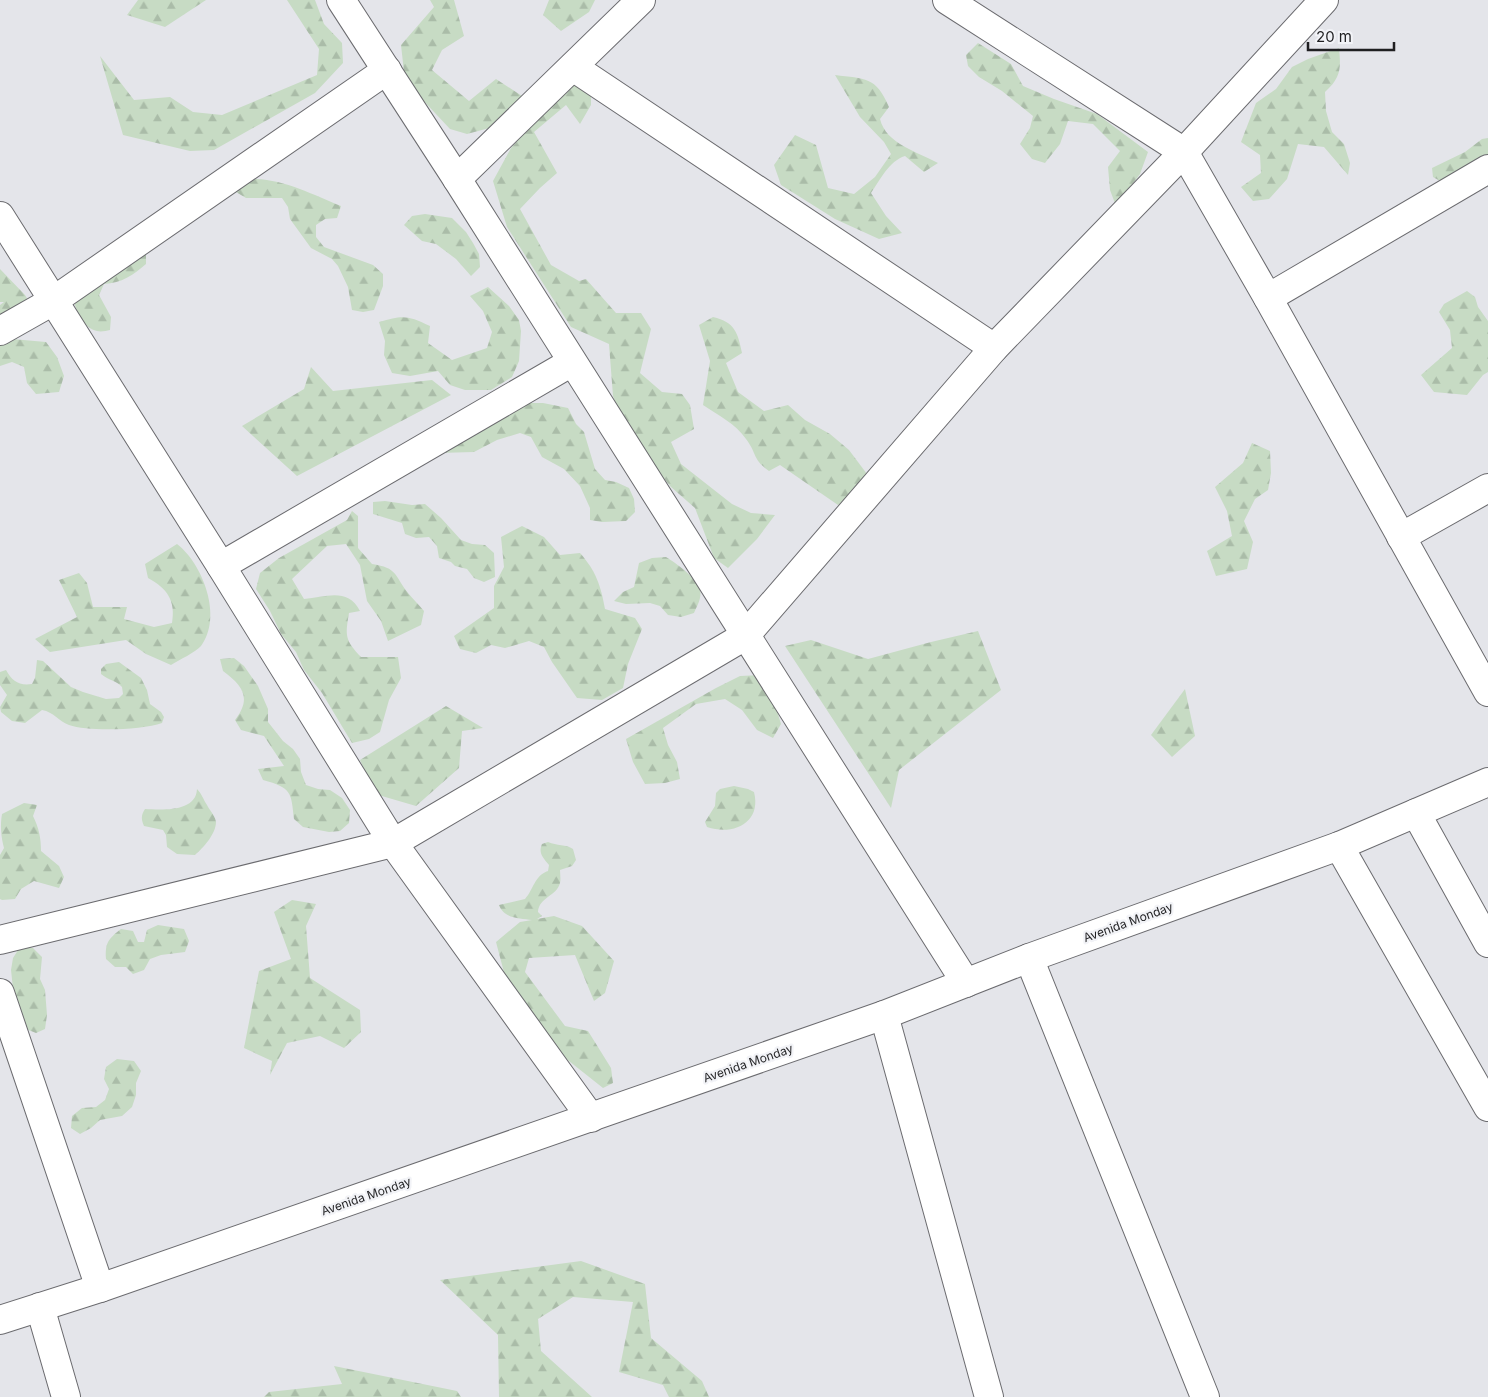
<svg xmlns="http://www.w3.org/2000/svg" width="1488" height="1397" viewBox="0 0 1488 1397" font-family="Inter,sans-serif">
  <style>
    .forest { fill: url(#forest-firs) }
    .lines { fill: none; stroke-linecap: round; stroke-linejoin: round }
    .minor-casing { stroke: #6b6b6f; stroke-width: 30 }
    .major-casing { stroke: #6b6b6f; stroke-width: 30 }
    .minor { stroke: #fff; stroke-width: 28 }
    .major { stroke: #fff; stroke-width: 28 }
    .labels { text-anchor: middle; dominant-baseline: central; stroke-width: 4.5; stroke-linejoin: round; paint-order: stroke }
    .street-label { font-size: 12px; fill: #1f1f21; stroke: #f2f3f7 }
  </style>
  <defs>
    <pattern id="forest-firs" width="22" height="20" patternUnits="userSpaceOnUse" patternTransform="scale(1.25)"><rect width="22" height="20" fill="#c7dbc4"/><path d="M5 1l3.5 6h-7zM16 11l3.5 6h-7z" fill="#aabca8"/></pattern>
  </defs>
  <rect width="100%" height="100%" fill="#e4e5ea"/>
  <g class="forest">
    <path d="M 138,0 L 206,0 L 165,27 L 127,15 Z"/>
    <path d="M 287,0 L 315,0 L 324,24 L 342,43 L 343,63 L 315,93 L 214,150 L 190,151 L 123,135 L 100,56 L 134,100 L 170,97 L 193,112 L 222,115 L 317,75 L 319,49 Z"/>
    <path d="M 430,0 L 454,0 L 464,36 L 442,50 L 432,70 L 469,101 L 496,79 L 525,98 L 493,127 L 467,134 L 450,129 L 405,81 L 401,45 L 434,7 Z"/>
    <path d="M 549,0 L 595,0 L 589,12 L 561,31 L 543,15 Z"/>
    <path d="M 978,43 L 1011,64 L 1023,86 L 1054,99 L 1097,114 L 1148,152 L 1140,174 L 1116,206 L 1110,190 L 1108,167 L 1120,151 L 1093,124 L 1068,121 L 1060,144 L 1045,163 L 1032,159 L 1020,144 L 1030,128 L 1033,116 L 1002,91 L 979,77 L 968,66 L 966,55 Z"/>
    <path d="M 1339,48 C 1341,69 1341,77 1325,92 L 1326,111 L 1332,132 L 1344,144 L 1350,163 L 1348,175 L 1324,147 L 1298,144 L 1287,179 L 1269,199 L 1253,201 L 1241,187 L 1261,173 L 1260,155 L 1241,142 L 1256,103 L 1276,89 L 1292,67 L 1308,59 Z"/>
    <path d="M 835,75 C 865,79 876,76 889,107 L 880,119 C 886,144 918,152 938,163 L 924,172 L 905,156 C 889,161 880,180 871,193 L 886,216 L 902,233 L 879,239 L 835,219 L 781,185 L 774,165 L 795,135 L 816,145 L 828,188 L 854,194 L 875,177 L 891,154 L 884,142 L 860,117 Z"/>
    <path d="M 577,79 L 591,93 L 591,105 L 580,124 L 566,105 L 534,132 L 557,173 L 540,188 L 520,209 L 551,265 L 579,281 L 586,279 L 616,313 L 641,313 L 651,329 L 640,373 L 662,392 L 682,394 L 690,405 L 694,429 L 671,442 L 681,464 L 732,504 L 751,513 L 775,515 L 757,539 L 728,568 L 714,558 L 695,508 L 671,487 L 628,435 L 613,396 L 609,344 L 571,327 L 507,227 L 493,181 L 511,148 L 543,112 Z"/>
    <path d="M 1488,138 L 1488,163 L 1446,180 L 1440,181 L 1433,177 L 1432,168 L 1465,152 L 1482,139 Z"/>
    <path d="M 256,179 C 285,180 314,195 341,206 L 337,218 L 325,219 L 316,225 L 316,237 L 324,247 L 373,265 L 383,274 L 383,286 L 374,310 L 363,312 L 352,310 L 348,287 L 338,266 L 332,259 L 311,248 L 290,219 L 288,207 L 282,198 L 246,198 L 236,192 L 244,183 Z"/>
    <path d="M 425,214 L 452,218 L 466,232 L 473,243 L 479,254 L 480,267 L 471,276 L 456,259 L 436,244 L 422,241 L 404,225 L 412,216 Z"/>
    <path d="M 146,251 L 146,264 C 133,275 122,283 104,284 L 99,295 L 111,317 L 110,330 C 106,331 101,332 97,331 C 83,328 74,308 73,295 Z"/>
    <path d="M 0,269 L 25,295 L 31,305 L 0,327 L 0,305 L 4,302 L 0,302 Z"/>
    <path d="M 488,287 L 509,306 L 519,320 L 521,331 L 519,361 L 512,377 L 491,390 L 465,390 L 450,385 L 438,371 L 410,376 L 392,373 L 384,355 L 385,341 L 379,322 C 403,315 407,315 430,326 L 428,343 L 452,360 L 487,348 L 492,332 L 483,311 L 470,296 Z"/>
    <path d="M 1467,291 L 1475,297 L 1478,307 L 1488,321 L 1488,372 L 1483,375 L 1467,395 L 1434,392 L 1421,375 L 1452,348 L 1450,330 L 1439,312 L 1444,304 Z"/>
    <path d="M 713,317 C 735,322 738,333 742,353 L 726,363 L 738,392 L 764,411 L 788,405 L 805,420 L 830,434 L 849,450 L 867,474 L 859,491 L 838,505 L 780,465 L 769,471 C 752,459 757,453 746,439 C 736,424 718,415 703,405 L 710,361 L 699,325 Z"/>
    <path d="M 12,339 L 46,342 L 57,357 L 64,376 L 59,392 L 36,394 L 27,383 L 24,367 L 12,362 L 0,366 L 0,343 Z"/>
    <path d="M 311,367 L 333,391 L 432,380 L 451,395 L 297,476 L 242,426 L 304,389 Z"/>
    <path d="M 519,403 L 543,403 L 568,408 L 576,424 L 584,432 L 595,469 L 605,480 L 616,482 L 629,488 L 634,499 L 635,512 L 626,521 L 602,522 L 590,520 L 590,508 L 580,486 L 564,469 L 542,457 L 531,437 L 520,433 L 497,440 L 474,452 L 438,453 Z"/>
    <path d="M 1252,443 L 1270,451 L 1271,473 L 1268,490 L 1255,499 L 1244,521 L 1253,542 L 1247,569 L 1216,576 L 1207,551 L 1232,536 L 1227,511 L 1215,487 L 1243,463 Z"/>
    <path d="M 385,501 L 412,505 L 425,504 L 441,518 L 461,540 L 472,544 L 485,545 L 494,553 L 495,577 L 484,582 L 474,578 L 467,569 L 455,566 L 451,562 L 439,558 L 437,546 L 429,537 L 416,538 L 405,534 L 402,523 L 373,514 L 373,502 Z"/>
    <path d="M 352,511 L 358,516 L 358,548 L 372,564 C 398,568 394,575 408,593 C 413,599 419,605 424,611 L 421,625 L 388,641 L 381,621 L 367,601 L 360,565 L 346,544 L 327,546 L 292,579 L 304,599 C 326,597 348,587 360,611 L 349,613 C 345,636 345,640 361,657 L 398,657 L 401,678 L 389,700 L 380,732 L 369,739 L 352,743 L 322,693 L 304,670 L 296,652 L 281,634 L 270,611 L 256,589 L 260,573 L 279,558 L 347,520 Z"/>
    <path d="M 522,526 L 544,537 L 560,555 L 580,553 C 596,571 601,586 605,609 L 635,618 L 642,629 L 628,664 L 623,688 L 602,700 L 577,698 L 552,662 L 544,647 L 529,641 L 505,648 L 491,645 L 476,653 L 460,649 L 454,636 L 494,608 L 494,586 L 504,567 L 501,537 Z"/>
    <path d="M 177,544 C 203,564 223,617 201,646 C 196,652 179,660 171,665 L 146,654 L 126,640 L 50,652 L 35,639 L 77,617 L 59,580 L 79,573 L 87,583 L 93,607 L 127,607 L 124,619 L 154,627 L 172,623 C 176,601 167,588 148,578 L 145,564 Z"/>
    <path d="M 666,557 C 676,563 697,578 700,590 C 702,598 697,606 694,613 L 681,617 L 668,615 L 660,606 L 650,603 L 626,604 L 614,601 L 623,592 L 634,587 L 639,563 L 652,558 Z"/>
    <path d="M 978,631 L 1001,690 L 899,770 L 891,808 L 785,646 L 811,640 L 868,659 L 931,642 Z"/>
    <path d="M 234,658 L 244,666 L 258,686 L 268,709 L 268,722 L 283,741 L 293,749 L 300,759 L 301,772 L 306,785 L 318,789 L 330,790 L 342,798 L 350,810 L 349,823 L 340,831 L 329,832 L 303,827 L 294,819 C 291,792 292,788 263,780 L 258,769 L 284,766 L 264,736 L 241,730 L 235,720 C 252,698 243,686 223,671 L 220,659 Z"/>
    <path d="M 37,660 L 43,661 L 71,687 L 83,692 L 106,699 L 119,698 L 123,694 L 122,687 C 117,681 108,680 101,674 L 101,669 L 106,664 L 119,662 L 141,678 L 147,690 L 150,704 L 161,712 L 164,717 L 162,723 C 142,730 89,732 69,725 C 58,721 54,712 42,710 L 25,723 L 12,721 L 1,712 L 0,707 L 7,695 L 0,685 L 0,672 L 6,670 C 12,681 19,686 32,684 L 35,678 Z"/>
    <path d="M 761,675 L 774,701 L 781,724 L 773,738 L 757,730 L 742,710 L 725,699 L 696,704 L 663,728 L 668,745 L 677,762 L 680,779 L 665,783 L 645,784 L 633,762 L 626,739 L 716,688 L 740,676 Z"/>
    <path d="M 1185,689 L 1195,736 L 1172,757 L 1151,735 Z"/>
    <path d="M 446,706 L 483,728 L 462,731 L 459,768 L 416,806 L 375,794 L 360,760 Z"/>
    <path d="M 734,786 L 748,789 L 754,792 C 762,823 733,836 707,827 L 705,822 L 715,806 L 716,793 L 720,789 Z"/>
    <path d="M 197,789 C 202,794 203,799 207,805 C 210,811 215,815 216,822 C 216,834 203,848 195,855 L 177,854 L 167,847 L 166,835 L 163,830 L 144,826 C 141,819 141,815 145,809 C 163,810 196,812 197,789 Z"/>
    <path d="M 24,803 L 37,805 L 33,816 C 39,828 41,838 41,851 L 59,866 L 64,877 L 59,888 L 34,881 L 21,889 L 15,899 L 2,900 L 0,899 L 0,855 L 4,848 C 1,837 0,825 2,814 Z"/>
    <path d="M 548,842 C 557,846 566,844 573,849 L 576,860 L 572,866 L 560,870 C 560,874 561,879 560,883 C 557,896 539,897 538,912 L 542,916 L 537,919 L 554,916 L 582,926 L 614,961 L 605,993 L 594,1001 L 575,955 L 529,958 L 525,972 L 565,1026 L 588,1031 L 611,1068 L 613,1083 L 603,1088 L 550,1046 L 511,999 L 496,942 L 520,922 L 532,920 C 520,918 504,919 499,905 L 525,899 C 534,889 534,876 548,871 L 549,865 C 543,858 538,853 542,844 Z"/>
    <path d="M 292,900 L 316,904 L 306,926 L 310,978 L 360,1010 L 361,1032 L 344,1048 L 320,1036 L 287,1043 L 270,1075 L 272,1061 L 244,1048 L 259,971 L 291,959 L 274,912 Z"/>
    <path d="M 158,925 L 184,929 L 189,941 L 185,952 L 161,955 L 150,959 L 144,970 L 133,974 L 126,967 L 115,967 L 106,959 C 105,943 108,939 121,929 L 133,931 L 138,942 L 144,942 L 147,930 Z"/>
    <path d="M 20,947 L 33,948 L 42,957 L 40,979 L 45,990 L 47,1015 L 45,1029 L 36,1033 L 26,1029 L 15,1007 L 11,970 L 13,958 Z"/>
    <path d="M 117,1059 L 134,1061 L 141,1071 L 136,1083 L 136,1095 L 132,1107 L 122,1116 L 100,1120 L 91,1128 L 80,1134 L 71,1128 L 72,1116 L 82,1108 L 96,1107 L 105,1100 L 109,1089 L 104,1079 L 106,1067 Z"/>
    <path d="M 581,1261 L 645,1284 L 651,1338 L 702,1381 L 709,1397 L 669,1397 L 663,1385 L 619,1372 L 633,1302 L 573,1297 L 538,1319 L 541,1351 L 592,1397 L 499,1397 L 498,1335 L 440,1280 Z"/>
    <path d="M 334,1366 L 457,1391 L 461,1397 L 264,1397 L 269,1392 L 342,1384 Z"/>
  </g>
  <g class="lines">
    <g class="minor-casing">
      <g id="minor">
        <path d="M 341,0 L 457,179 L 966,983"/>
        <path d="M 947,0 L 1184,152 L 1268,298 L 1488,692"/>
        <path d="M 573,67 L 994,348"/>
        <path d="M 457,179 L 641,0"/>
        <path d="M 0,216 L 221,566 L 393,843 L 591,1118"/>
        <path d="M 1268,298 L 1488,169"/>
        <path d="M 0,331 L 53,301 L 387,70"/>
        <path d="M 1401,537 L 1488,488"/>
        <path d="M 221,566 L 572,362"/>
        <path d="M 1416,813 L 1488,943"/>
        <path d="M 1339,846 L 1488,1107"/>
        <path d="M 0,940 L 393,843 L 745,636 L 994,348 L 1184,152 L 1324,0"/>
        <path d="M 1029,958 L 1205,1397"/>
        <path d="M 0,993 L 100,1288"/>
        <path d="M 884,1015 L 989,1397"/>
        <path d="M 40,1307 L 66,1397"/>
      </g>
    </g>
    <g class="major-casing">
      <path id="major" d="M 0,1320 L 100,1288 L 884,1015 L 1029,958 L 1339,846 L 1488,782"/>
    </g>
    <use href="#minor" class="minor"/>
    <use href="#major" class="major"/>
  </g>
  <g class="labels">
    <g class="street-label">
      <text transform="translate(1128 922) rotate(-20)">Avenida Monday</text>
      <text transform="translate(748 1063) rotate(-19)">Avenida Monday</text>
      <text transform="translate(366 1196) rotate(-19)">Avenida Monday</text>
    </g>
  </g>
  <path d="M1308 42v8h86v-8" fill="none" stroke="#1f1f21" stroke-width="2.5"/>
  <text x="1316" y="42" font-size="15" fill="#1f1f21" stroke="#f2f3f7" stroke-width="4" paint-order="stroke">20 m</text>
</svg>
